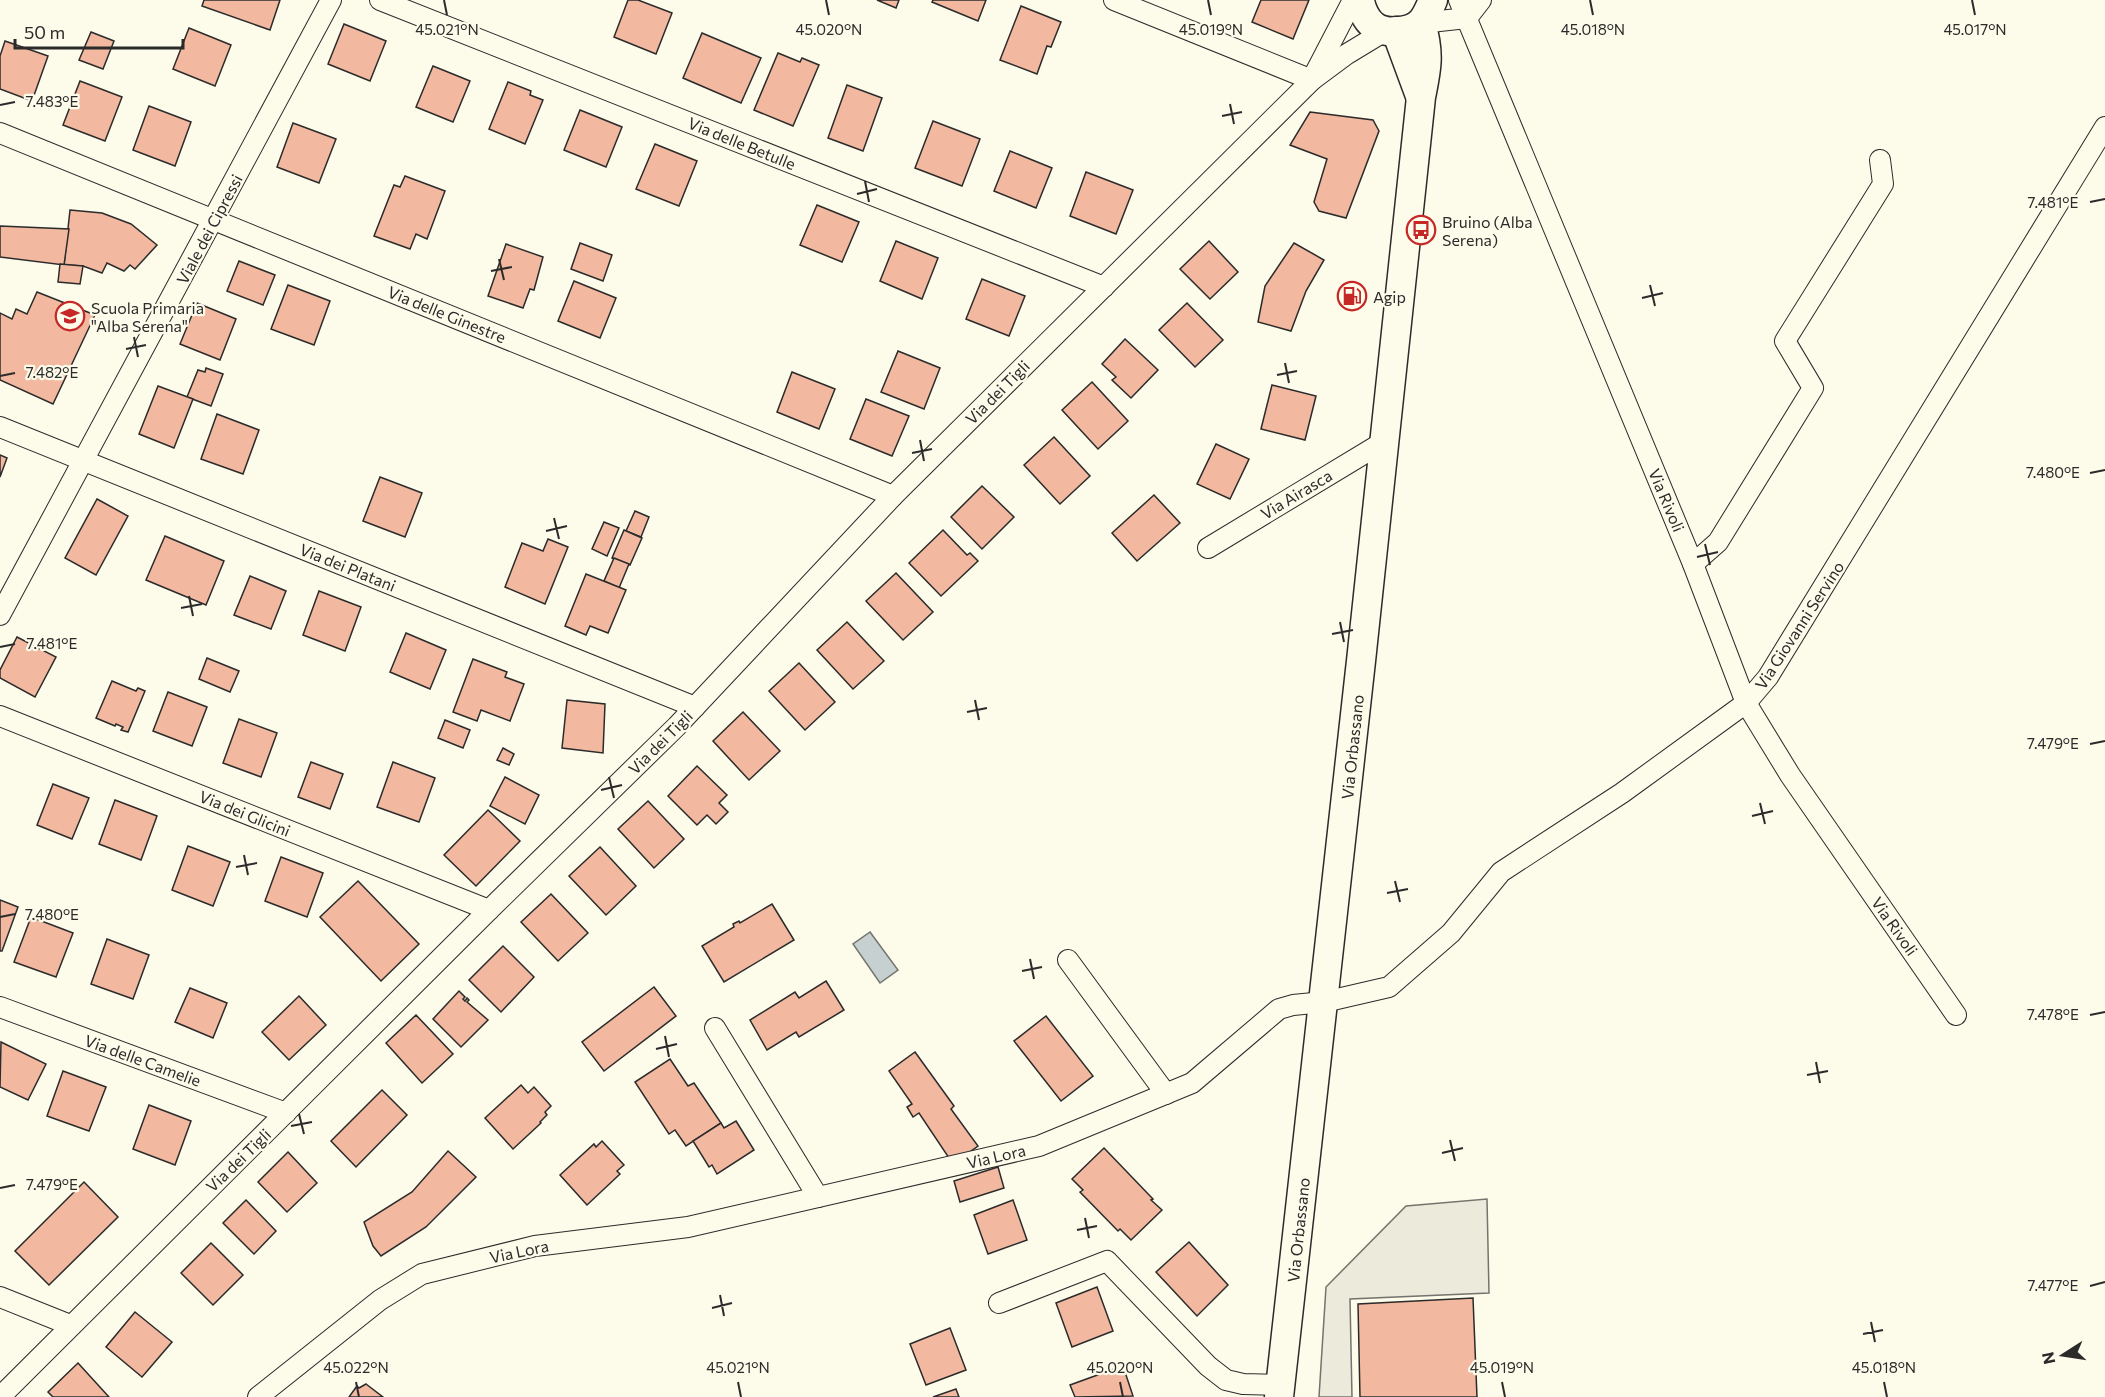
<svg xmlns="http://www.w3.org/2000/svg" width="2105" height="1397" viewBox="0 0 2105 1397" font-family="Commissioner,sans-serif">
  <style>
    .parking { fill: #eceadb; stroke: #74746e; stroke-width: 1.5 }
    .water { fill: #c7d0d0; stroke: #74746e; stroke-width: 1.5 }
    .building { fill: #f2b8a0; stroke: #2b2b2b; stroke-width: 1.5 }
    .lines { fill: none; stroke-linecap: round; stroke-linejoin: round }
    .minor-casing { stroke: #2b2b2b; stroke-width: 22 }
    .secondary-casing { stroke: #2b2b2b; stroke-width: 31 }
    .minor { stroke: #fdfbea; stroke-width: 20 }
    .secondary { stroke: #fdfbea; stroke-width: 28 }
    .ticks { fill: none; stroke: #2b2b2b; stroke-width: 2 }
    .labels { text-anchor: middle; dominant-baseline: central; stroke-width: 4.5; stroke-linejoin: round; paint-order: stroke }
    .street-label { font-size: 16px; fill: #2b2b2b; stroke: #fdfbea }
    .poi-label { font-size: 16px; fill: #2b2b2b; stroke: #fdfbea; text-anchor: start }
    .ticks-label { font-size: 15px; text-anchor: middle; fill: #2b2b2b; stroke: #fdfbea; stroke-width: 4.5; stroke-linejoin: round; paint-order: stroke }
  </style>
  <rect width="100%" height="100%" fill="#fdfbea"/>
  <path class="parking" d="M 1487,1199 L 1489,1293 L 1350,1299 L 1352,1397 L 1319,1397 L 1326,1287 L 1406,1206 Z"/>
  <path class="water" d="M 870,932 L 898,970 L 880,983 L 853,944 Z"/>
  <g class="building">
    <path d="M 204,0 L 280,0 L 270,30 L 202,6 Z"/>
    <path d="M 628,0 L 638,0 L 672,13 L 656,54 L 614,37 Z"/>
    <path d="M 877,0 L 899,0 L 896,8 Z"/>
    <path d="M 933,0 L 986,0 L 978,21 L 932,2 Z"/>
    <path d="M 1261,0 L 1309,0 L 1293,39 L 1252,22 Z"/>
    <path d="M 1021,6 L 1061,22 L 1051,47 L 1047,46 L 1037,74 L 1000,60 Z"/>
    <path d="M 344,24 L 386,41 L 370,81 L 328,64 Z"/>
    <path d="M 189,28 L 231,45 L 215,86 L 173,69 Z"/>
    <path d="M 91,32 L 114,41 L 103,69 L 79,60 Z"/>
    <path d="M 702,33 L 761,58 L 741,103 L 683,78 Z"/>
    <path d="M 5,41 L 48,56 L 32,101 L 0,89 L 0,56 Z"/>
    <path d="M 778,53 L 800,62 L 802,58 L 819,65 L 793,126 L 754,110 Z"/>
    <path d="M 433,66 L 470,81 L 453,122 L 416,107 Z"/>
    <path d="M 80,81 L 122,97 L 105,141 L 63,125 Z"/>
    <path d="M 508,82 L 531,91 L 530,95 L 543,100 L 525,144 L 489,129 Z"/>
    <path d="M 847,85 L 882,98 L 863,151 L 828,138 Z"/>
    <path d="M 149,106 L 191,122 L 175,166 L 133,150 Z"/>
    <path d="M 580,110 L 622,127 L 606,167 L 564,150 Z"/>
    <path d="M 1310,112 L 1373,120 L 1379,131 L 1346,218 L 1319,211 L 1314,202 L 1327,159 L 1290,145 Z"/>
    <path d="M 933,121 L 980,139 L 962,186 L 915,168 Z"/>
    <path d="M 293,123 L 336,139 L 319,183 L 277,167 Z"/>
    <path d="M 655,144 L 697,161 L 679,206 L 636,189 Z"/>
    <path d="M 1010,151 L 1052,168 L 1036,208 L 994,191 Z"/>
    <path d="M 1086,172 L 1133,190 L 1116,234 L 1070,216 Z"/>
    <path d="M 405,176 L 445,191 L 427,239 L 416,234 L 410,249 L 374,236 L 394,185 L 400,187 Z"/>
    <path d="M 817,205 L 859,222 L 842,262 L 800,245 Z"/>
    <path d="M 70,210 L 102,213 L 131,224 L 157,245 L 135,269 L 130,265 L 124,271 L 107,263 L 102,273 L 83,266 L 64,265 Z"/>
    <path d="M 0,226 L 69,229 L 64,265 L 0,257 Z"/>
    <path d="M 896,241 L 938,258 L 922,299 L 880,281 Z"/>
    <path d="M 1209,241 L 1238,272 L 1210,299 L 1180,269 Z"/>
    <path d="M 580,243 L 612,255 L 603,281 L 571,269 Z"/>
    <path d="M 1294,243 L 1324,260 L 1306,291 L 1291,331 L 1258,322 L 1265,286 Z"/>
    <path d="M 506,244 L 543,257 L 534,290 L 530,289 L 523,308 L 488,296 Z"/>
    <path d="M 239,261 L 275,275 L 263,305 L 227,291 Z"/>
    <path d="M 60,264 L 83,266 L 80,284 L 58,282 Z"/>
    <path d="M 982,279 L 1025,296 L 1009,336 L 966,319 Z"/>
    <path d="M 574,281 L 616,298 L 600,338 L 558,321 Z"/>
    <path d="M 288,285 L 330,301 L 314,345 L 271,329 Z"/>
    <path d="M 37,292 L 95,315 L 53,404 L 0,380 L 0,313 L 12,319 L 16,309 L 27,314 Z"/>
    <path d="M 197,303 L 236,319 L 220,360 L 180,344 Z"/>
    <path d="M 1187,303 L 1223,340 L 1195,367 L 1159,330 Z"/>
    <path d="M 1125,339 L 1158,370 L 1131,398 L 1112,380 L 1116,377 L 1102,364 Z"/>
    <path d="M 898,351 L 940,368 L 924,409 L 881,392 Z"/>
    <path d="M 206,368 L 223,374 L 211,406 L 187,397 L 198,370 L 205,372 Z"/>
    <path d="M 792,372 L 835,389 L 819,429 L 777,412 Z"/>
    <path d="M 1092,382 L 1128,421 L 1098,449 L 1062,410 Z"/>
    <path d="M 1272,385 L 1316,396 L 1305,440 L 1261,429 Z"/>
    <path d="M 158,386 L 193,399 L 174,448 L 139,434 Z"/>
    <path d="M 866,399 L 909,416 L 892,456 L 850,439 Z"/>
    <path d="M 217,414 L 259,430 L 243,474 L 201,459 Z"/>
    <path d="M 1054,437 L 1090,476 L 1060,504 L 1024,465 Z"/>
    <path d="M 1216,444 L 1249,459 L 1230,499 L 1197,484 Z"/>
    <path d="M 0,455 L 7,458 L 0,477 Z"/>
    <path d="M 380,477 L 422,493 L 405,537 L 363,521 Z"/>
    <path d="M 982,486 L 1014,517 L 982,549 L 951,517 Z"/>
    <path d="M 1154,495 L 1180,523 L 1137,561 L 1112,533 Z"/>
    <path d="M 97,499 L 128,516 L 96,575 L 65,558 Z"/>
    <path d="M 635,511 L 649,517 L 641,537 L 626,531 Z"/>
    <path d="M 604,522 L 619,528 L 607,556 L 592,549 Z"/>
    <path d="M 624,530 L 642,538 L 630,565 L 612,558 Z"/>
    <path d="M 943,530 L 967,555 L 970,553 L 978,561 L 941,596 L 909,563 Z"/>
    <path d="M 165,536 L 224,561 L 206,605 L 146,580 Z"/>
    <path d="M 548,539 L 568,547 L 545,604 L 505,587 L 522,543 L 543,551 Z"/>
    <path d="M 614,558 L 629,564 L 619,588 L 604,581 Z"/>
    <path d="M 896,573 L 933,612 L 903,640 L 866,601 Z"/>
    <path d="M 586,574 L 626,590 L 608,633 L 590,626 L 586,635 L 565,626 Z"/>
    <path d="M 250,576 L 286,591 L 271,629 L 234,615 Z"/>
    <path d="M 319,591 L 361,607 L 345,651 L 303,635 Z"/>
    <path d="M 847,622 L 884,661 L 853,689 L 817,650 Z"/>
    <path d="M 406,633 L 446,650 L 430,689 L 390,672 Z"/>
    <path d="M 17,637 L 56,657 L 35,697 L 0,678 L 0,670 Z"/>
    <path d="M 207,658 L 239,671 L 230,692 L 199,679 Z"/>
    <path d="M 473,659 L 507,672 L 505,677 L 524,684 L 510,721 L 481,710 L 477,721 L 453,712 Z"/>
    <path d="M 799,663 L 835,702 L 805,730 L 769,691 Z"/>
    <path d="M 112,681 L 136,691 L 138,688 L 145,691 L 128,732 L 121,730 L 123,727 L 116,724 L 115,726 L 96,718 Z"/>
    <path d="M 168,692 L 207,707 L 192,746 L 153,731 Z"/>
    <path d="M 567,700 L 605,704 L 603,753 L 562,748 Z"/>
    <path d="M 743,712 L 780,751 L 749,780 L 713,741 Z"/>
    <path d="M 239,719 L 277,733 L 261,777 L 223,763 Z"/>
    <path d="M 445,720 L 470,730 L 463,748 L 438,738 Z"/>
    <path d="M 503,748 L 514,754 L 509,765 L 497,760 Z"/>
    <path d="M 311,762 L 343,774 L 330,809 L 298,797 Z"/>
    <path d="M 393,762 L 435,778 L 419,822 L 377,807 Z"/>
    <path d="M 697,766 L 727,795 L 719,803 L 728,812 L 716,824 L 707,815 L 697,825 L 668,796 Z"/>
    <path d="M 505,777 L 539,795 L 525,824 L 490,806 Z"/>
    <path d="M 53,784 L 89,798 L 72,839 L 37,825 Z"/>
    <path d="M 115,800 L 157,816 L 141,860 L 99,844 Z"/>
    <path d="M 648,801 L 684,839 L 654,868 L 618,829 Z"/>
    <path d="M 488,810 L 520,841 L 476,886 L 444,855 Z"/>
    <path d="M 188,846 L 230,862 L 213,906 L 172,890 Z"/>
    <path d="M 600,847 L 636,886 L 606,915 L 569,876 Z"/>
    <path d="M 281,857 L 323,873 L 307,917 L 265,901 Z"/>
    <path d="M 358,881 L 419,944 L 381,981 L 320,917 Z"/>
    <path d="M 551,894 L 588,933 L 558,961 L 521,922 Z"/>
    <path d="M 0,900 L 18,907 L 2,951 L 0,951 Z"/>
    <path d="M 772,904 L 794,940 L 724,982 L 702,946 L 734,927 L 733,924 L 739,921 L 740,923 Z"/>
    <path d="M 31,917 L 73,933 L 56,977 L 14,962 Z"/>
    <path d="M 107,939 L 149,955 L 133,999 L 91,984 Z"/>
    <path d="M 503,946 L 534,977 L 501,1012 L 469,980 Z"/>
    <path d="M 826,981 L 844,1010 L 799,1037 L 796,1032 L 767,1050 L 750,1020 L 795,992 L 799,998 Z"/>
    <path d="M 654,987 L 676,1016 L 604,1071 L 582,1042 Z"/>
    <path d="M 190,988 L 227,1003 L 213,1038 L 175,1022 Z"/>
    <path d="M 459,991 L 465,997 L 463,999 L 465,1001 L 467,998 L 469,1000 L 467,1002 L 488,1020 L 461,1047 L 433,1019 Z"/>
    <path d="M 299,996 L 326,1025 L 289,1060 L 262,1032 Z"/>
    <path d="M 416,1015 L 453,1054 L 422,1083 L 386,1043 Z"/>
    <path d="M 1046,1016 L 1093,1076 L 1061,1101 L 1014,1041 Z"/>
    <path d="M 1,1042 L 46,1064 L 28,1100 L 0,1087 Z"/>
    <path d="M 915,1052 L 954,1106 L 951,1109 L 978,1146 L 953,1164 L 919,1113 L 913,1117 L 907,1107 L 912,1104 L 889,1071 Z"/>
    <path d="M 670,1059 L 688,1086 L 694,1083 L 721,1123 L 686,1146 L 675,1130 L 669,1134 L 635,1082 Z"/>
    <path d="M 63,1071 L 106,1087 L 89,1131 L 47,1116 Z"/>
    <path d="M 521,1085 L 528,1093 L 534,1087 L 551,1106 L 545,1112 L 547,1115 L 540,1122 L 541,1123 L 513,1149 L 485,1118 Z"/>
    <path d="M 382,1090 L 407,1115 L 356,1167 L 331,1141 Z"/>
    <path d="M 149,1105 L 191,1121 L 175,1165 L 133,1149 Z"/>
    <path d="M 736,1121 L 754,1150 L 717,1174 L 712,1165 L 709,1167 L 693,1141 L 721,1123 L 724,1128 Z"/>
    <path d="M 602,1141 L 624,1165 L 617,1171 L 620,1174 L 587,1205 L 560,1175 L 594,1144 L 596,1147 Z"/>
    <path d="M 1104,1148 L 1153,1199 L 1151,1200 L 1162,1210 L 1131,1240 L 1120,1229 L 1118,1231 L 1080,1192 L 1083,1190 L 1072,1179 Z"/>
    <path d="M 448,1151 L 476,1177 L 426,1227 L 381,1256 L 373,1246 L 364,1222 L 412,1192 Z"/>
    <path d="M 288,1152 L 317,1183 L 287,1212 L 258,1182 Z"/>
    <path d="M 998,1167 L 1004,1188 L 960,1202 L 954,1181 Z"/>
    <path d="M 84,1182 L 118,1217 L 49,1285 L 15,1251 Z"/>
    <path d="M 246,1200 L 276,1231 L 254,1254 L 223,1223 Z"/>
    <path d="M 1013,1200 L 1027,1240 L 988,1254 L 974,1215 Z"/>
    <path d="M 1189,1242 L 1228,1285 L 1197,1316 L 1156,1272 Z"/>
    <path d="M 211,1243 L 243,1275 L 213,1305 L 181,1273 Z"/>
    <path d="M 1097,1287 L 1113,1331 L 1072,1347 L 1056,1303 Z"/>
    <path d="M 1473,1298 L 1477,1397 L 1360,1397 L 1358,1304 Z"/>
    <path d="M 135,1312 L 172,1342 L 142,1377 L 106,1347 Z"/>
    <path d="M 950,1328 L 966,1370 L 926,1385 L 910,1344 Z"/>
    <path d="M 78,1363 L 109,1397 L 53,1397 L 48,1392 Z"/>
    <path d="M 1114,1369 L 1116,1373 L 1122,1370 L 1123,1373 L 1125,1372 L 1133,1396 L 1075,1397 L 1070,1385 Z"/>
    <path d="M 366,1384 L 383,1397 L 349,1397 L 357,1386 L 359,1388 Z"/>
    <path d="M 956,1389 L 959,1397 L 933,1397 Z"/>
  </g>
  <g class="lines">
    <g class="minor-casing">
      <g id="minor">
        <path d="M 380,0 L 1104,287"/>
        <path d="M 1114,0 L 1312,80"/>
        <path d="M 1459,0 L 1693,564 L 1746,703 L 1790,775 L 1956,1015"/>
        <path d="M 1467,18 L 1481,0"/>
        <path d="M 1421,23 L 1467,18"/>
        <path d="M 1313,77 L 1353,0"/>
        <path d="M 0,133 L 893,496"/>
        <path d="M 0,427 L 695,707"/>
        <path d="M 1208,548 L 1385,441"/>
        <path d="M 1693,564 L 1718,542 L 1813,388 L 1785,341 L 1883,184 L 1880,160"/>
        <path d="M 0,615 L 331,0"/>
        <path d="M 0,716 L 489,910"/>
        <path d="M 1068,960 L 1166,1094"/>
        <path d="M 0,1007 L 286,1113"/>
        <path d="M 715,1028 L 818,1197"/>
        <path d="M 0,1297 L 70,1325"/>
        <path d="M 999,1303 L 1107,1261 L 1208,1366 L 1226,1380 L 1243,1384 L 1281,1385"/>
        <path d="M 0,1397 L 489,910 L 677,726 L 893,496 L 1312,80 L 1347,54 L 1385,31"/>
        <path d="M 258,1397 L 380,1300 L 422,1274 L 535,1246 L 688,1227 L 1039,1146 L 1192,1083 L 1279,1009 L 1293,1005 L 1324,1002 L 1389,987 L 1451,933 L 1501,872 L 1622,793 L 1746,703 L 1768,677 L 2105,127"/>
      </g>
    </g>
    <g class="secondary-casing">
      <g id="secondary">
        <path d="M 1360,0 C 1361,8 1366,20 1373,25 C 1384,35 1412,33 1422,21 C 1427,15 1430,7 1433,0"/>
        <path d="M 1396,31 L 1420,96"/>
        <path d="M 1279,1397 L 1361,661 L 1421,97 C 1427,68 1430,53 1421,23"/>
      </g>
    </g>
    <use href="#minor" class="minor"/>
    <use href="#secondary" class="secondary"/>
  </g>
  <path class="ticks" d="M 444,0 L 447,15M 826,0 L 829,15M 1208,0 L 1211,15M 1590,0 L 1593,15M 1972,0 L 1975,15M 1230,104 L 1234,124M 0,105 L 15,102M 1222,116 L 1242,112M 865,181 L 869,202M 857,194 L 877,189M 2090,202 L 2105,199M 499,259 L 504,280M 491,271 L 512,267M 1650,285 L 1655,306M 1642,298 L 1663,293M 134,337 L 138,357M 126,349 L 146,345M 1285,363 L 1289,383M 1277,375 L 1297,371M 0,376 L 15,373M 920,440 L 924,461M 912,453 L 932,449M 2090,473 L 2105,470M 554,518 L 559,539M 546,531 L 567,526M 1705,544 L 1710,565M 1697,557 L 1718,552M 189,596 L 193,616M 181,608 L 202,604M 1340,622 L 1344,642M 1332,634 L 1353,630M 0,647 L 15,644M 975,700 L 979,720M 967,712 L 987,708M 2090,744 L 2105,741M 609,777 L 614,798M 601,790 L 622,785M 1760,803 L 1765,824M 1752,816 L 1773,811M 244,855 L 248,875M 236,867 L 257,863M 1395,881 L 1400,902M 1387,893 L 1408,889M 0,917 L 15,914M 1030,959 L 1034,979M 1022,971 L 1042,967M 2090,1015 L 2105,1012M 665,1036 L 669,1057M 656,1049 L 677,1044M 1816,1062 L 1820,1083M 1807,1075 L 1828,1071M 299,1114 L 304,1134M 291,1126 L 312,1122M 1450,1140 L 1455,1161M 1442,1153 L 1463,1148M 0,1188 L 15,1185M 1085,1218 L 1089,1238M 1077,1230 L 1097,1226M 2090,1286 L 2105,1282M 720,1295 L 724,1316M 712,1308 L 732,1303M 1871,1322 L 1875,1342M 1863,1334 L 1883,1330M 356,1382 L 359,1397M 738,1382 L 741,1397M 1120,1382 L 1123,1397M 1502,1382 L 1505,1397M 1884,1382 L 1887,1397"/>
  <defs>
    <g id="bus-ring" transform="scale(1.5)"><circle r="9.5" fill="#fdfbea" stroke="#c62828" stroke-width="1.5"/><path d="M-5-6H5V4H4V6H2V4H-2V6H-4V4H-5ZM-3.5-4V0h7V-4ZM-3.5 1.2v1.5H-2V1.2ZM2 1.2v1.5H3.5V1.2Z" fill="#c62828"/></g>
    <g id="fuel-ring" transform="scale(1.5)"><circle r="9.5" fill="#fdfbea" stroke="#c62828" stroke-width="1.5"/><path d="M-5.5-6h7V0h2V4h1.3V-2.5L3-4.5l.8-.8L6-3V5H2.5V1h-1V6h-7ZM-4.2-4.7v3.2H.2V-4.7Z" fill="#c62828"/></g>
    <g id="school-ring" transform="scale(1.5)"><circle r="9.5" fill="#fdfbea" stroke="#c62828" stroke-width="1.5"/><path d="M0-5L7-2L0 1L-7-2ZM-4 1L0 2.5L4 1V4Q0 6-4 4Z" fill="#c62828"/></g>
  </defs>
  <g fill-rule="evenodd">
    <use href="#bus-ring" x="1421" y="230"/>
    <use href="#fuel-ring" x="1352" y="296"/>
    <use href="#school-ring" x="70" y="316"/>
  </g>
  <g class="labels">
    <g class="street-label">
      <text transform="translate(742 143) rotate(22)">Via delle Betulle</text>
      <text transform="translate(209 229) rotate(-62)">Viale dei Cipressi</text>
      <text transform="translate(447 314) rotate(22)">Via delle Ginestre</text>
      <text transform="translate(997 392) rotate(-45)">Via dei Tigli</text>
      <text transform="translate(1296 494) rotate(-31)">Via Airasca</text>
      <text transform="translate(1667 500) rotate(67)">Via Rivoli</text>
      <text transform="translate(348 567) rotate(22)">Via dei Platani</text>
      <text transform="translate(1799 625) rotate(-57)">Via Giovanni Servino</text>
      <text transform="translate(660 742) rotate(-45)">Via dei Tigli</text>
      <text transform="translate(1352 747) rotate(-84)">Via Orbassano</text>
      <text transform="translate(245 813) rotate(22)">Via dei Glicini</text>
      <text transform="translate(1895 926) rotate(55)">Via Rivoli</text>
      <text transform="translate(143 1060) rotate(20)">Via delle Camelie</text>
      <text transform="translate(996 1156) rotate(-13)">Via Lora</text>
      <text transform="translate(238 1160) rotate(-44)">Via dei Tigli</text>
      <text transform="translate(1298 1230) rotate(-84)">Via Orbassano</text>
      <text transform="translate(519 1251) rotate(-12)">Via Lora</text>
    </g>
    <g class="poi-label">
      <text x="1442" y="221">Bruino (Alba<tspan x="1442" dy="18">Serena)</tspan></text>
      <text x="1373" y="296">Agip</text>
      <text x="91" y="307">Scuola Primaria<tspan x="91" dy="18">"Alba Serena"</tspan></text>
    </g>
  </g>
  <g class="ticks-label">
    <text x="447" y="35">45.021°N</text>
    <text x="829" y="35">45.020°N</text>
    <text x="1211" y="35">45.019°N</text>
    <text x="1593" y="35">45.018°N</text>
    <text x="1975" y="35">45.017°N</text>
    <text x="52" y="107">7.483°E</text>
    <text x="2053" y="208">7.481°E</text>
    <text x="52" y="378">7.482°E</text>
    <text x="2053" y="478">7.480°E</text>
    <text x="52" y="649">7.481°E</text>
    <text x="2053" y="749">7.479°E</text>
    <text x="52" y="920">7.480°E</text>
    <text x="2053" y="1020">7.478°E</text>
    <text x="52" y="1190">7.479°E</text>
    <text x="2053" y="1291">7.477°E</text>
    <text x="356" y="1373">45.022°N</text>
    <text x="738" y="1373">45.021°N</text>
    <text x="1120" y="1373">45.020°N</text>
    <text x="1502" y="1373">45.019°N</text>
    <text x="1884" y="1373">45.018°N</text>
  </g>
  <g transform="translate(2063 1355) rotate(258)" stroke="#fdfbea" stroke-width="4.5" paint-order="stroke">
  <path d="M0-4.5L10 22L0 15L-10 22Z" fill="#2b2b2b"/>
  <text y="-9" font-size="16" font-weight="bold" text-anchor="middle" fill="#2b2b2b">N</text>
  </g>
  <path d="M15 39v9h168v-9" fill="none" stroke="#2b2b2b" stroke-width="3"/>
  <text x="24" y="39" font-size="18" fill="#2b2b2b" stroke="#fdfbea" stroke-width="4.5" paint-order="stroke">50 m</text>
</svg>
